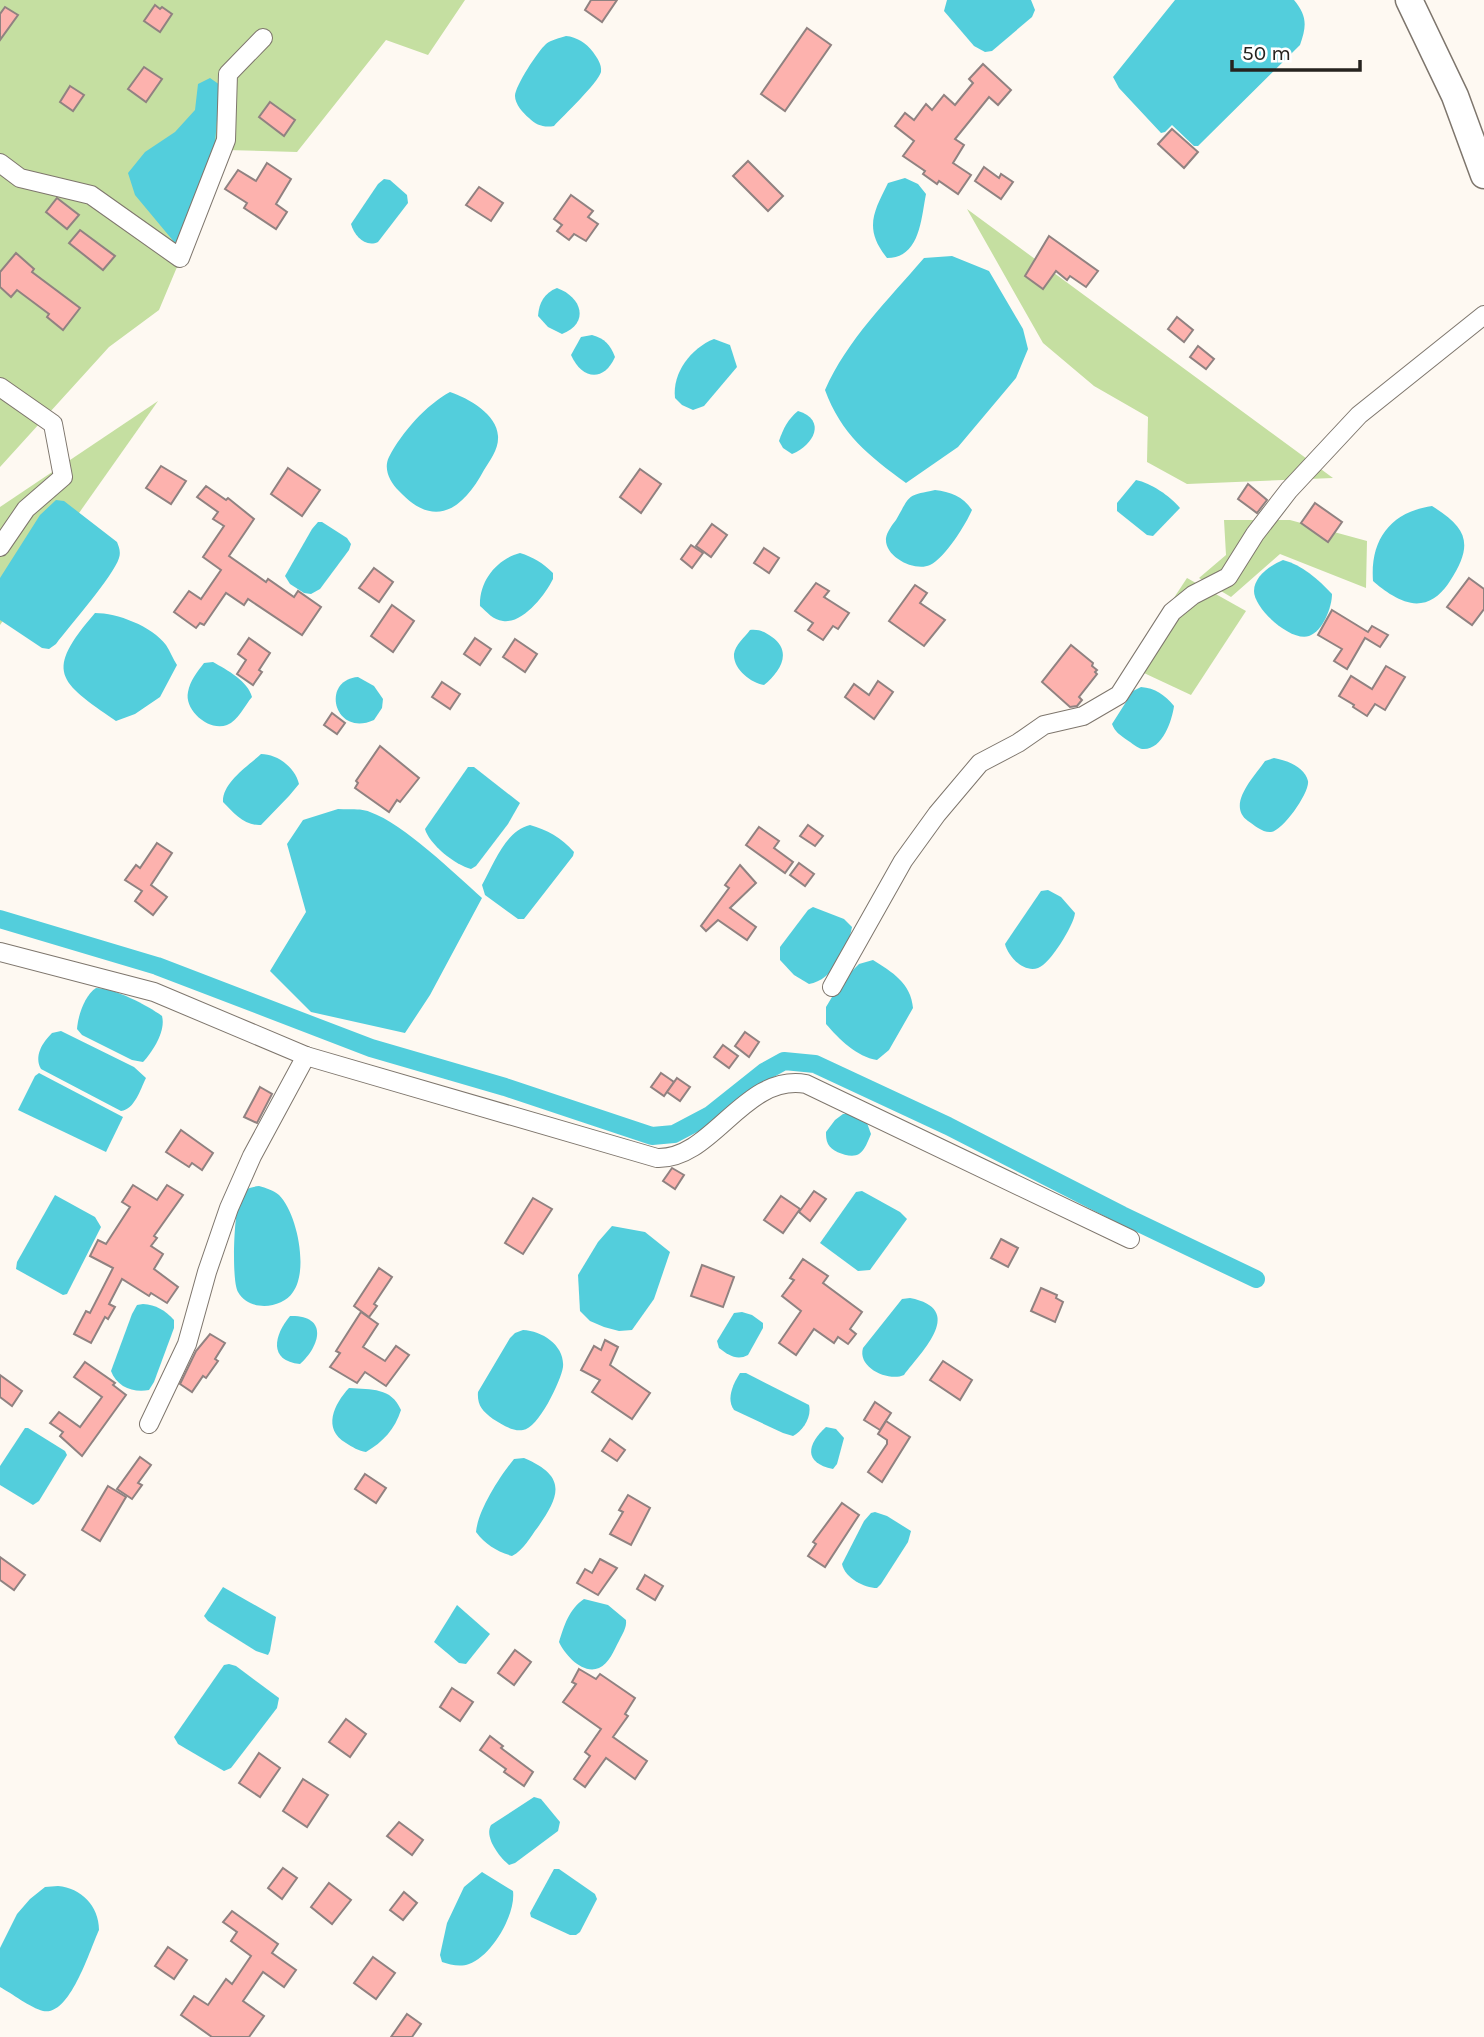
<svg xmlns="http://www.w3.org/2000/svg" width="1484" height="2037" viewBox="0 0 1484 2037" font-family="Karla,sans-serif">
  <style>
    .green { fill: #c5dfa1 }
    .water { fill: #53cedc }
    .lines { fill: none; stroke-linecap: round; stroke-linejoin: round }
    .canal { stroke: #53cedc; stroke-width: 18 }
    .building { fill: #fdb2ae; stroke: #908281; stroke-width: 2 }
    .street-casing { stroke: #7e766d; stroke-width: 20 }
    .secondary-casing { stroke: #7e766d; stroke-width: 29 }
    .street { stroke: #fff; stroke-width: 18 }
    .secondary { stroke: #fff; stroke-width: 26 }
  </style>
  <rect width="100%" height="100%" fill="#fef9f2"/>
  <g class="green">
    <path d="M 0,0 L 465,0 L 428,55 L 386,40 L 297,152 L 226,150 L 159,310 L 109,347 L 0,467 Z"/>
    <path d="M 967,209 L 1333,478 L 1187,484 L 1147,462 L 1148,417 L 1094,386 L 1043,343 Z"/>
    <path d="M 158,401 L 0,625 L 0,507 Z"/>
    <path d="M 1224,520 L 1290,520 L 1367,541 L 1366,588 L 1280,554 L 1231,597 L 1199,578 L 1226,555 Z"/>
    <path d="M 1187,578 L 1246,611 L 1191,695 L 1129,666 Z"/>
  </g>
  <g class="water">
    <path d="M 947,0 L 1031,0 L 1035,10 L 1032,17 L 992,51 L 985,52 L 974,46 L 944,11 Z"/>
    <path d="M 1175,0 L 1294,0 C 1307,16 1307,25 1300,45 L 1198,146 L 1194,146 L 1172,125 L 1165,132 L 1161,133 L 1119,88 L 1113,77 Z"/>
    <path d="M 566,36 C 577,37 586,43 593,52 C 597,58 602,64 601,72 C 598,83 563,116 554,126 C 544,128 536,125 529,118 C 523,113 515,104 515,96 C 515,86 538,51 546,44 C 551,40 560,38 566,36 Z"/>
    <path d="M 210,78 L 220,85 L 214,155 L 187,224 L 175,243 L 135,195 L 128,173 L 145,152 L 175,132 L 195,110 L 198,84 Z"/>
    <path d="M 905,178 L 918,184 L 926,194 C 921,219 920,258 887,258 C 864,229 873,213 888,183 Z"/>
    <path d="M 384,179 L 390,180 L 407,195 L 408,203 L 378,242 C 365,248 354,235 351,224 L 378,184 Z"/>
    <path d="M 952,256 L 989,271 L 1023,329 L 1028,349 L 1016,378 L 958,447 L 906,483 C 869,456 841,434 825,390 C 847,340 888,300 924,258 Z"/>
    <path d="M 557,288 C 582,297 590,323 562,334 L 548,327 L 538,316 C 539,303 544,293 557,288 Z"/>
    <path d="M 592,335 C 605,339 610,344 615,357 C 604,382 582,380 571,355 L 581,337 Z"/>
    <path d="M 714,339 L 730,345 L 737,367 L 704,406 L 693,410 L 682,405 L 675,398 C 672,373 691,348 714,339 Z"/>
    <path d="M 450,392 C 468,398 497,414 498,436 C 499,449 490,460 484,470 C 463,509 435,530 399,491 C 390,482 383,469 389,457 C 402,432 426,405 450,392 Z"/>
    <path d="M 798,411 C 827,420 814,445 792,454 L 783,448 L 779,441 C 783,429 788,419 798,411 Z"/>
    <path d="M 1136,480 C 1151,483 1170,496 1180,508 L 1153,536 L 1147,535 L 1117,511 L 1117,503 Z"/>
    <path d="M 935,490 C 950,492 963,496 972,510 C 966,524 945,558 930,565 C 915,572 884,557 886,538 C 887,532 892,525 896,520 C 911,494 906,496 935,490 Z"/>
    <path d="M 56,500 L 64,501 L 117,542 C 119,547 121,552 119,558 C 113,577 70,625 56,644 L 49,649 L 42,648 L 0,620 L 0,578 L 40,515 Z"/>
    <path d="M 1432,506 C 1469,529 1473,545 1450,581 C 1444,591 1433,602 1421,603 C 1405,606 1384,591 1373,581 C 1370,539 1391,512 1432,506 Z"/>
    <path d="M 318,522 L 322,522 L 347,538 L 351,544 L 349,550 L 320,589 L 311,594 L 304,593 L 290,584 L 285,576 L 312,529 Z"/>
    <path d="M 520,553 C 533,557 543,563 553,573 L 553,579 C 545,595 523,624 503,621 C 493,620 487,612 480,606 C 479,581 497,559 520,553 Z"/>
    <path d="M 1283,560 C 1302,565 1318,579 1332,594 C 1332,607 1323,631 1309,636 C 1291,642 1254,609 1254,591 C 1254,576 1271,565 1283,560 Z"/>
    <path d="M 95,613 C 117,613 152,626 166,645 C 170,651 173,659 177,665 L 160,697 L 135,714 L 116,721 C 58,681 44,672 95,613 Z"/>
    <path d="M 750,630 C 759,629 765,632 772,637 C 793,652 780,672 764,685 C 751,683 733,669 734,654 C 735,645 745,637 750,630 Z"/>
    <path d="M 213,662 C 227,670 248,681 252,697 C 245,705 238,721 227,725 C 209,732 184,710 188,692 C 190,681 197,672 204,663 Z"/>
    <path d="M 358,677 L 374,686 L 383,699 L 382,708 L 374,720 C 334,738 320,680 358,677 Z"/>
    <path d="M 1141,687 C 1155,688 1165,695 1174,706 C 1172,721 1162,751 1142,749 C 1137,748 1132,743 1127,740 C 1120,735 1115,732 1112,724 L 1133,691 Z"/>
    <path d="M 261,754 C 277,754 295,767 299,784 L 289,796 L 261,825 C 244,826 234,813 223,802 C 222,783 248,766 261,754 Z"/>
    <path d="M 1274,758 C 1286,760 1305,767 1308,781 C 1310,792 1283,831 1271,832 C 1263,833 1254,825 1248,821 C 1226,805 1254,777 1265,761 Z"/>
    <path d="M 468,767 L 474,767 L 520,803 L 508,824 L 476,866 L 471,869 C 455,865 429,844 425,829 Z"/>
    <path d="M 338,809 C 348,810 361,808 370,812 C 404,824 454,873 482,898 L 430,995 L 405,1033 L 311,1012 L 270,971 L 306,912 L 287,844 L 303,820 Z"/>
    <path d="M 530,825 C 547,830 561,837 574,852 L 573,856 L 524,919 L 518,919 L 485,895 L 482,885 C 494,864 505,831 530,825 Z"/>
    <path d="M 1048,890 L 1061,897 L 1075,913 C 1074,925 1050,964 1038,968 C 1023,973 1008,956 1005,944 L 1041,891 Z"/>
    <path d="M 813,907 L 844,919 L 852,927 C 848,949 833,980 809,984 L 794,975 L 780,960 L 780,947 L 808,910 Z"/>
    <path d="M 873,960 C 892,972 911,983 913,1008 L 889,1050 L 877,1060 C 857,1057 839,1039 826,1024 L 826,1007 L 841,982 L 859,964 Z"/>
    <path d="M 96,988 C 114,988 147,1005 162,1016 C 166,1031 153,1051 143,1062 L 132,1060 L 82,1035 L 77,1029 C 78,1015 85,995 96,988 Z"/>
    <path d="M 61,1031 L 134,1067 L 146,1078 C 140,1090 135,1109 121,1111 L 41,1069 C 34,1056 42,1043 52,1033 Z"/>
    <path d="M 39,1073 L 123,1117 L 106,1152 L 18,1110 L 35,1076 Z"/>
    <path d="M 843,1114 L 852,1114 L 867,1123 L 871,1134 C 868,1141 865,1150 859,1154 C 851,1159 832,1152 828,1144 C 826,1140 826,1136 826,1132 L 835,1120 Z"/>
    <path d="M 259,1186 C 266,1188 273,1190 279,1195 C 297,1213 309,1270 293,1292 C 282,1309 249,1312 238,1292 C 231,1280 234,1206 241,1195 C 246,1188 251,1187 259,1186 Z"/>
    <path d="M 862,1191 L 900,1212 L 907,1219 L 870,1270 L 858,1271 L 820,1243 L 856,1192 Z"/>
    <path d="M 55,1195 L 95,1217 L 101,1227 L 67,1294 L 63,1295 L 16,1269 L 17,1262 Z"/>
    <path d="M 612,1226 L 645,1232 L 670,1252 L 654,1299 L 632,1330 L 619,1331 L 604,1327 L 590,1321 L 580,1311 L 578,1275 L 598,1242 Z"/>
    <path d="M 910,1298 C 966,1309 923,1350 904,1375 C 889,1382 857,1368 863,1348 L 902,1299 Z"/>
    <path d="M 143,1304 C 156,1305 165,1310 174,1320 L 174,1328 L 154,1382 L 149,1390 C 133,1393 117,1387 111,1371 L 132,1314 L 137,1305 Z"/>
    <path d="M 742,1312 L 752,1315 L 763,1323 L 763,1328 L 748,1355 C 737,1361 728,1355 719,1348 L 717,1341 L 734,1313 Z"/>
    <path d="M 290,1316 C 328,1315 321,1345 300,1364 C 268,1361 274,1335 290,1316 Z"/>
    <path d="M 523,1330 C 543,1331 565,1346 563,1367 C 561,1381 538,1429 523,1430 C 513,1432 501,1424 493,1419 C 482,1411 477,1405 478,1392 L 510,1338 L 515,1333 Z"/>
    <path d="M 740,1373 L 746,1373 L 809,1405 C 812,1417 803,1431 793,1436 L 783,1433 L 734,1410 C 726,1399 733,1384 740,1373 Z"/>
    <path d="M 349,1388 C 372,1390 391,1387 401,1410 C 395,1429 383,1442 366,1452 C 359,1451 352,1447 346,1443 C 322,1429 334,1404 349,1388 Z"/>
    <path d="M 826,1427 L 836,1429 L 844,1438 L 837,1464 L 833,1469 C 803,1463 807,1444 826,1427 Z"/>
    <path d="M 25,1428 L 28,1428 L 65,1451 L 67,1455 L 39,1501 L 33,1505 L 0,1485 L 0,1466 Z"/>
    <path d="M 524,1458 C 566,1476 561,1494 538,1527 C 530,1537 524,1550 512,1556 C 496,1551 486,1545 476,1532 C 478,1510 500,1476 514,1459 Z"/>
    <path d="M 875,1512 L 887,1516 L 911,1531 L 908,1542 L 881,1584 L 877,1588 C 864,1588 845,1578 842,1564 L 864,1521 L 871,1513 Z"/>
    <path d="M 223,1587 L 276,1617 L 270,1651 L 268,1655 L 256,1651 L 208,1621 L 204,1616 Z"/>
    <path d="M 584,1599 L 608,1605 L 626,1620 C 627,1628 622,1634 619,1641 C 614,1650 609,1664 599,1668 C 583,1675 565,1655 559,1642 C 564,1626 569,1609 584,1599 Z"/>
    <path d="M 457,1605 L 490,1634 L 466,1664 L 459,1663 L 434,1642 Z"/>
    <path d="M 229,1664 L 236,1666 L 279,1698 L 277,1708 L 231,1768 L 224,1771 L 178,1744 L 174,1737 L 224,1665 Z"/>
    <path d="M 534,1797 L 541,1799 L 560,1822 L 558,1831 L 515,1863 L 509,1865 C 499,1857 484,1837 491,1825 Z"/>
    <path d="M 554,1869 L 559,1869 L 595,1894 L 597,1899 L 580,1932 L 576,1935 L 570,1935 L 531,1917 L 530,1913 Z"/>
    <path d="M 482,1872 L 513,1891 C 516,1914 492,1956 469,1964 C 461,1967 450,1965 442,1962 L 440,1955 L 447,1923 L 464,1887 Z"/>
    <path d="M 58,1886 C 81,1888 99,1906 99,1930 C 90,1949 70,2017 43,2011 C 31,2008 11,1993 0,1987 L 0,1948 L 17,1914 L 30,1899 L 45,1887 Z"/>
  </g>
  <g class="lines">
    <path class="canal" d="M 0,919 L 157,966 L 371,1048 L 505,1087 L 652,1136 L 674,1134 L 710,1115 L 764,1072 L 784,1061 L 815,1064 L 948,1126 L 1122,1215 L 1256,1279"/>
  </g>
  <g class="building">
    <path d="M 591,0 L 617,0 L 602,22 L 585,10 Z"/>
    <path d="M 155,5 L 160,9 L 162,7 L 172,14 L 160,32 L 144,21 Z"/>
    <path d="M 5,7 L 18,15 L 0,40 L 0,14 Z"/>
    <path d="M 807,28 L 831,45 L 785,111 L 761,94 Z"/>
    <path d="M 983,64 L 1011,90 L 998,105 L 989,97 L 955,139 L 964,145 L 953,163 L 971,175 L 958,194 L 939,181 L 937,184 L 923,174 L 925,171 L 903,156 L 914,141 L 895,126 L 905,113 L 914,120 L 926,104 L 932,110 L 944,95 L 955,105 L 973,83 L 969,79 Z"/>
    <path d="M 144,67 L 162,79 L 146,102 L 128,89 Z"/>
    <path d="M 70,86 L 84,95 L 73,111 L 60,102 Z"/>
    <path d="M 270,102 L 295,120 L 284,136 L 259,117 Z"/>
    <path d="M 1172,129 L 1198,152 L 1184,168 L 1158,144 Z"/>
    <path d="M 748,161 L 783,196 L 768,211 L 733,176 Z"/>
    <path d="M 267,163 L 291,179 L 276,204 L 287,212 L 276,229 L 244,208 L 247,203 L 225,189 L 238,170 L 256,181 Z"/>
    <path d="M 984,167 L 999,178 L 1001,174 L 1013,182 L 1001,199 L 975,181 Z"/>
    <path d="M 479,187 L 503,203 L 491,221 L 466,205 Z"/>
    <path d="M 571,195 L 593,211 L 588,217 L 598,224 L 586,241 L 574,234 L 569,240 L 557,231 L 562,225 L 554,219 Z"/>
    <path d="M 57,198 L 79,215 L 67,229 L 46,212 Z"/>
    <path d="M 80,230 L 115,256 L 103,270 L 69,243 Z"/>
    <path d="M 1049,236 L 1098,271 L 1086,287 L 1070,276 L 1067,280 L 1056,271 L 1043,289 L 1025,276 Z"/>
    <path d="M 16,253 L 34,269 L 32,272 L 80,308 L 63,330 L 47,317 L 49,314 L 17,290 L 11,297 L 0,287 L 0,272 Z"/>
    <path d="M 1177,317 L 1193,330 L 1184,342 L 1168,329 Z"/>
    <path d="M 1198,346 L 1214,359 L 1206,369 L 1190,357 Z"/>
    <path d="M 161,466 L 186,481 L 171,504 L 146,488 Z"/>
    <path d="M 288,468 L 320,490 L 302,516 L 271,494 Z"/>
    <path d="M 640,469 L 661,484 L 641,513 L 620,497 Z"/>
    <path d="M 1248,484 L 1267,500 L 1257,513 L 1238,499 Z"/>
    <path d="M 206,486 L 226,500 L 228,498 L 254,519 L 229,556 L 266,582 L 268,579 L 294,597 L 298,591 L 321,607 L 302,635 L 248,599 L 244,605 L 226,593 L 204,625 L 200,623 L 196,628 L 174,612 L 189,591 L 201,599 L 221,570 L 203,557 L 224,526 L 213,519 L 218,512 L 197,497 Z"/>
    <path d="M 1315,503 L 1342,522 L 1328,542 L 1301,523 Z"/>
    <path d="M 712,524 L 727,535 L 711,557 L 696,546 Z"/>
    <path d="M 691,545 L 703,553 L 692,568 L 681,559 Z"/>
    <path d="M 764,548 L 779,558 L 769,573 L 754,563 Z"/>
    <path d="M 374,568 L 393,582 L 379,602 L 359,588 Z"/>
    <path d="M 1469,578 L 1484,589 L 1484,609 L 1472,625 L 1447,607 Z"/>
    <path d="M 816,583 L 829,591 L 824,597 L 849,613 L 838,629 L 833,626 L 823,640 L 808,630 L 813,623 L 795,611 Z"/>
    <path d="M 915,585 L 927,593 L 920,603 L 945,620 L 924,646 L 889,621 Z"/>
    <path d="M 392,605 L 414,621 L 393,652 L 371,636 Z"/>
    <path d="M 1332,610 L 1368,632 L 1372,626 L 1388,635 L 1380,647 L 1365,638 L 1347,669 L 1334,661 L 1342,649 L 1318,635 Z"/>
    <path d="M 249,638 L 270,653 L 259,670 L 262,672 L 253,685 L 237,674 L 246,660 L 238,654 Z"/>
    <path d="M 475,638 L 491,649 L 480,665 L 464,654 Z"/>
    <path d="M 515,639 L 537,654 L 525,672 L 503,657 Z"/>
    <path d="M 1071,645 L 1093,663 L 1092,666 L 1097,670 L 1095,672 L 1097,674 L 1079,697 L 1082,700 L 1077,706 L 1070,707 L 1042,682 Z"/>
    <path d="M 1386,666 L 1405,677 L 1385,710 L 1375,704 L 1367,716 L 1353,707 L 1354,705 L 1339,696 L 1351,676 L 1372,689 Z"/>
    <path d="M 878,681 L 893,692 L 874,719 L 845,697 L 854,684 L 869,695 Z"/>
    <path d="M 442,682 L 460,694 L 450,709 L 432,697 Z"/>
    <path d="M 332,713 L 345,723 L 337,734 L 324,725 Z"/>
    <path d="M 380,746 L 419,778 L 400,802 L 397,800 L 389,812 L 355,788 L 358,783 L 356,781 Z"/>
    <path d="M 808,825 L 823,836 L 815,846 L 800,836 Z"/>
    <path d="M 759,827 L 779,841 L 774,848 L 793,862 L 785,873 L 746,845 Z"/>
    <path d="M 157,843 L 172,853 L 151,885 L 167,897 L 153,915 L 135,901 L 142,891 L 125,880 L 136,865 L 140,868 Z"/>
    <path d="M 799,863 L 814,874 L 805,886 L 790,875 Z"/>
    <path d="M 740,865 L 756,883 L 730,908 L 756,927 L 747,940 L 718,920 L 706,931 L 701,926 L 729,888 L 725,885 Z"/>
    <path d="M 745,1032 L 759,1042 L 749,1057 L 735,1046 Z"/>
    <path d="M 723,1045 L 738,1056 L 729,1068 L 714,1057 Z"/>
    <path d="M 661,1073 L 674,1082 L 664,1096 L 651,1087 Z"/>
    <path d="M 677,1078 L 690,1087 L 680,1101 L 667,1092 Z"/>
    <path d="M 260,1087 L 272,1094 L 257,1123 L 244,1117 Z"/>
    <path d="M 181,1130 L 213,1153 L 202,1170 L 192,1163 L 189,1167 L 166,1152 Z"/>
    <path d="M 672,1168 L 684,1175 L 675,1189 L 663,1181 Z"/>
    <path d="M 133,1185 L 157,1200 L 167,1185 L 183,1195 L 154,1236 L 157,1238 L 151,1246 L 163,1254 L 154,1269 L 178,1287 L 167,1303 L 151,1293 L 149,1296 L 122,1279 L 109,1304 L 115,1307 L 108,1319 L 105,1317 L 91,1343 L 74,1334 L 86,1311 L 90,1313 L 113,1268 L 90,1256 L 98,1240 L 106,1244 L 130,1207 L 122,1202 Z"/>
    <path d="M 814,1191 L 826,1199 L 810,1221 L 799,1212 Z"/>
    <path d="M 781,1196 L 800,1209 L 783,1233 L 764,1220 Z"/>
    <path d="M 533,1198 L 552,1209 L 523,1254 L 505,1243 Z"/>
    <path d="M 1001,1239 L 1018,1248 L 1008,1267 L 991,1258 Z"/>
    <path d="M 803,1259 L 828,1276 L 823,1283 L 862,1312 L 850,1329 L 856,1334 L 848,1344 L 838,1337 L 834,1343 L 814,1329 L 796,1355 L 779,1343 L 801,1311 L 782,1296 L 794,1280 L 790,1278 Z"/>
    <path d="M 702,1265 L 734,1277 L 723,1307 L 691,1296 Z"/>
    <path d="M 379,1268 L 392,1277 L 374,1304 L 377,1306 L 369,1317 L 354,1306 Z"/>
    <path d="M 1041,1288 L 1057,1295 L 1056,1298 L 1063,1302 L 1055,1322 L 1031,1311 Z"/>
    <path d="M 361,1312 L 378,1324 L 363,1347 L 385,1361 L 396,1346 L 409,1355 L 386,1386 L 365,1372 L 357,1383 L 330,1367 L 340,1353 L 336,1351 Z"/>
    <path d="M 210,1334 L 225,1343 L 215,1359 L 218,1361 L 206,1378 L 203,1376 L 192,1392 L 180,1384 L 196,1351 Z"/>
    <path d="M 605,1340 L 618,1347 L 610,1365 L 650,1393 L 632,1419 L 592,1392 L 600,1380 L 581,1370 L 594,1346 L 601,1350 Z"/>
    <path d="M 943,1361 L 972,1380 L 960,1400 L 930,1380 Z"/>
    <path d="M 85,1362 L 115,1383 L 113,1385 L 126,1395 L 82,1456 L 60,1436 L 63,1432 L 50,1423 L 59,1412 L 80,1427 L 102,1397 L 74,1377 Z"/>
    <path d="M 0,1375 L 22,1391 L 12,1406 L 0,1397 Z"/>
    <path d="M 875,1402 L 891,1413 L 880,1430 L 864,1420 Z"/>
    <path d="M 886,1421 L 910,1437 L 882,1482 L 868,1472 L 887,1444 L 887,1440 L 878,1434 Z"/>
    <path d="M 610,1439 L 625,1450 L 617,1461 L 602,1451 Z"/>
    <path d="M 140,1457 L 151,1465 L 138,1483 L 142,1485 L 132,1499 L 117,1489 Z"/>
    <path d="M 365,1474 L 386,1488 L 376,1503 L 355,1489 Z"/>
    <path d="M 108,1486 L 126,1497 L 100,1541 L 82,1530 Z"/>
    <path d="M 628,1495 L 650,1508 L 631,1545 L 610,1534 L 623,1512 L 619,1510 Z"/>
    <path d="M 842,1503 L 859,1515 L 825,1567 L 808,1556 L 816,1544 L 813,1542 Z"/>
    <path d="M 0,1557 L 25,1575 L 14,1590 L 0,1580 Z"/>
    <path d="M 600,1559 L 617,1568 L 598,1595 L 577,1583 L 585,1569 L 592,1573 Z"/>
    <path d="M 645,1575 L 663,1586 L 655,1600 L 637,1589 Z"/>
    <path d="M 515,1650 L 531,1662 L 514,1685 L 498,1673 Z"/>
    <path d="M 579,1669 L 596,1679 L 600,1674 L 635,1698 L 625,1714 L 628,1716 L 613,1737 L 647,1761 L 635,1779 L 606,1758 L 585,1787 L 574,1779 L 590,1756 L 585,1752 L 601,1729 L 563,1702 L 576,1684 L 572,1682 Z"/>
    <path d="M 452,1688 L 473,1702 L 460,1721 L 440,1707 Z"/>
    <path d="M 346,1719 L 366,1734 L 350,1757 L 329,1742 Z"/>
    <path d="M 490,1736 L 503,1746 L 501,1748 L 533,1772 L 524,1786 L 504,1772 L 506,1769 L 480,1750 Z"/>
    <path d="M 259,1753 L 280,1768 L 260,1797 L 239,1783 Z"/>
    <path d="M 303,1779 L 328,1795 L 307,1827 L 283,1811 Z"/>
    <path d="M 399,1822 L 423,1840 L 412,1855 L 387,1836 Z"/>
    <path d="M 283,1868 L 297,1878 L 282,1899 L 268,1888 Z"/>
    <path d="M 329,1883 L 351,1900 L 332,1924 L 311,1907 Z"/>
    <path d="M 404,1892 L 417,1903 L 403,1920 L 390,1910 Z"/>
    <path d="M 232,1911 L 278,1944 L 272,1953 L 296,1970 L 284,1987 L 263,1972 L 243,2001 L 264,2016 L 249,2037 L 212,2037 L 181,2015 L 194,1996 L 208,2005 L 226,1979 L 232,1984 L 251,1956 L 231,1941 L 237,1932 L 223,1922 Z"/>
    <path d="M 168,1947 L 187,1960 L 174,1979 L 155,1966 Z"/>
    <path d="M 373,1957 L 395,1973 L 376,1999 L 354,1983 Z"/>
    <path d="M 407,2014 L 421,2024 L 412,2037 L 391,2037 Z"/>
  </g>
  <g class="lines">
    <g class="street-casing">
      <g id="street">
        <path d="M 0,163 L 20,178 L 91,195 L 180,258 L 226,140 L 228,74 L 263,38"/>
        <path d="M 0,387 L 53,424 L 63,477 L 26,509 L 0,547"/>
        <path d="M 0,952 L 154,992 L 306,1056 L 657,1158 C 713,1160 744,1073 806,1084 L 1130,1239"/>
        <path d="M 832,987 L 903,861 L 937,814 L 980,763 L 1018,743 L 1044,725 L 1083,716 L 1119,695 L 1172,612 L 1193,595 L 1228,577 L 1255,534 L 1289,490 L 1359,415 L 1484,315"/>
        <path d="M 149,1424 L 187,1344 L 207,1272 L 229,1208 L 252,1156 L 306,1056"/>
      </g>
    </g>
    <g class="secondary-casing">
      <path id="secondary" d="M 1409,0 L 1455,96 L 1484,175"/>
    </g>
    <use href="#street" class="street"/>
    <use href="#secondary" class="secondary"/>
  </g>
  <path d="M1232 60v10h128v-10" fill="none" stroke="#26231f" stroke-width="3.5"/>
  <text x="1242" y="60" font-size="21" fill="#26231f" stroke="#ffffff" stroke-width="5" paint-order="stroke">50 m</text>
</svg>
